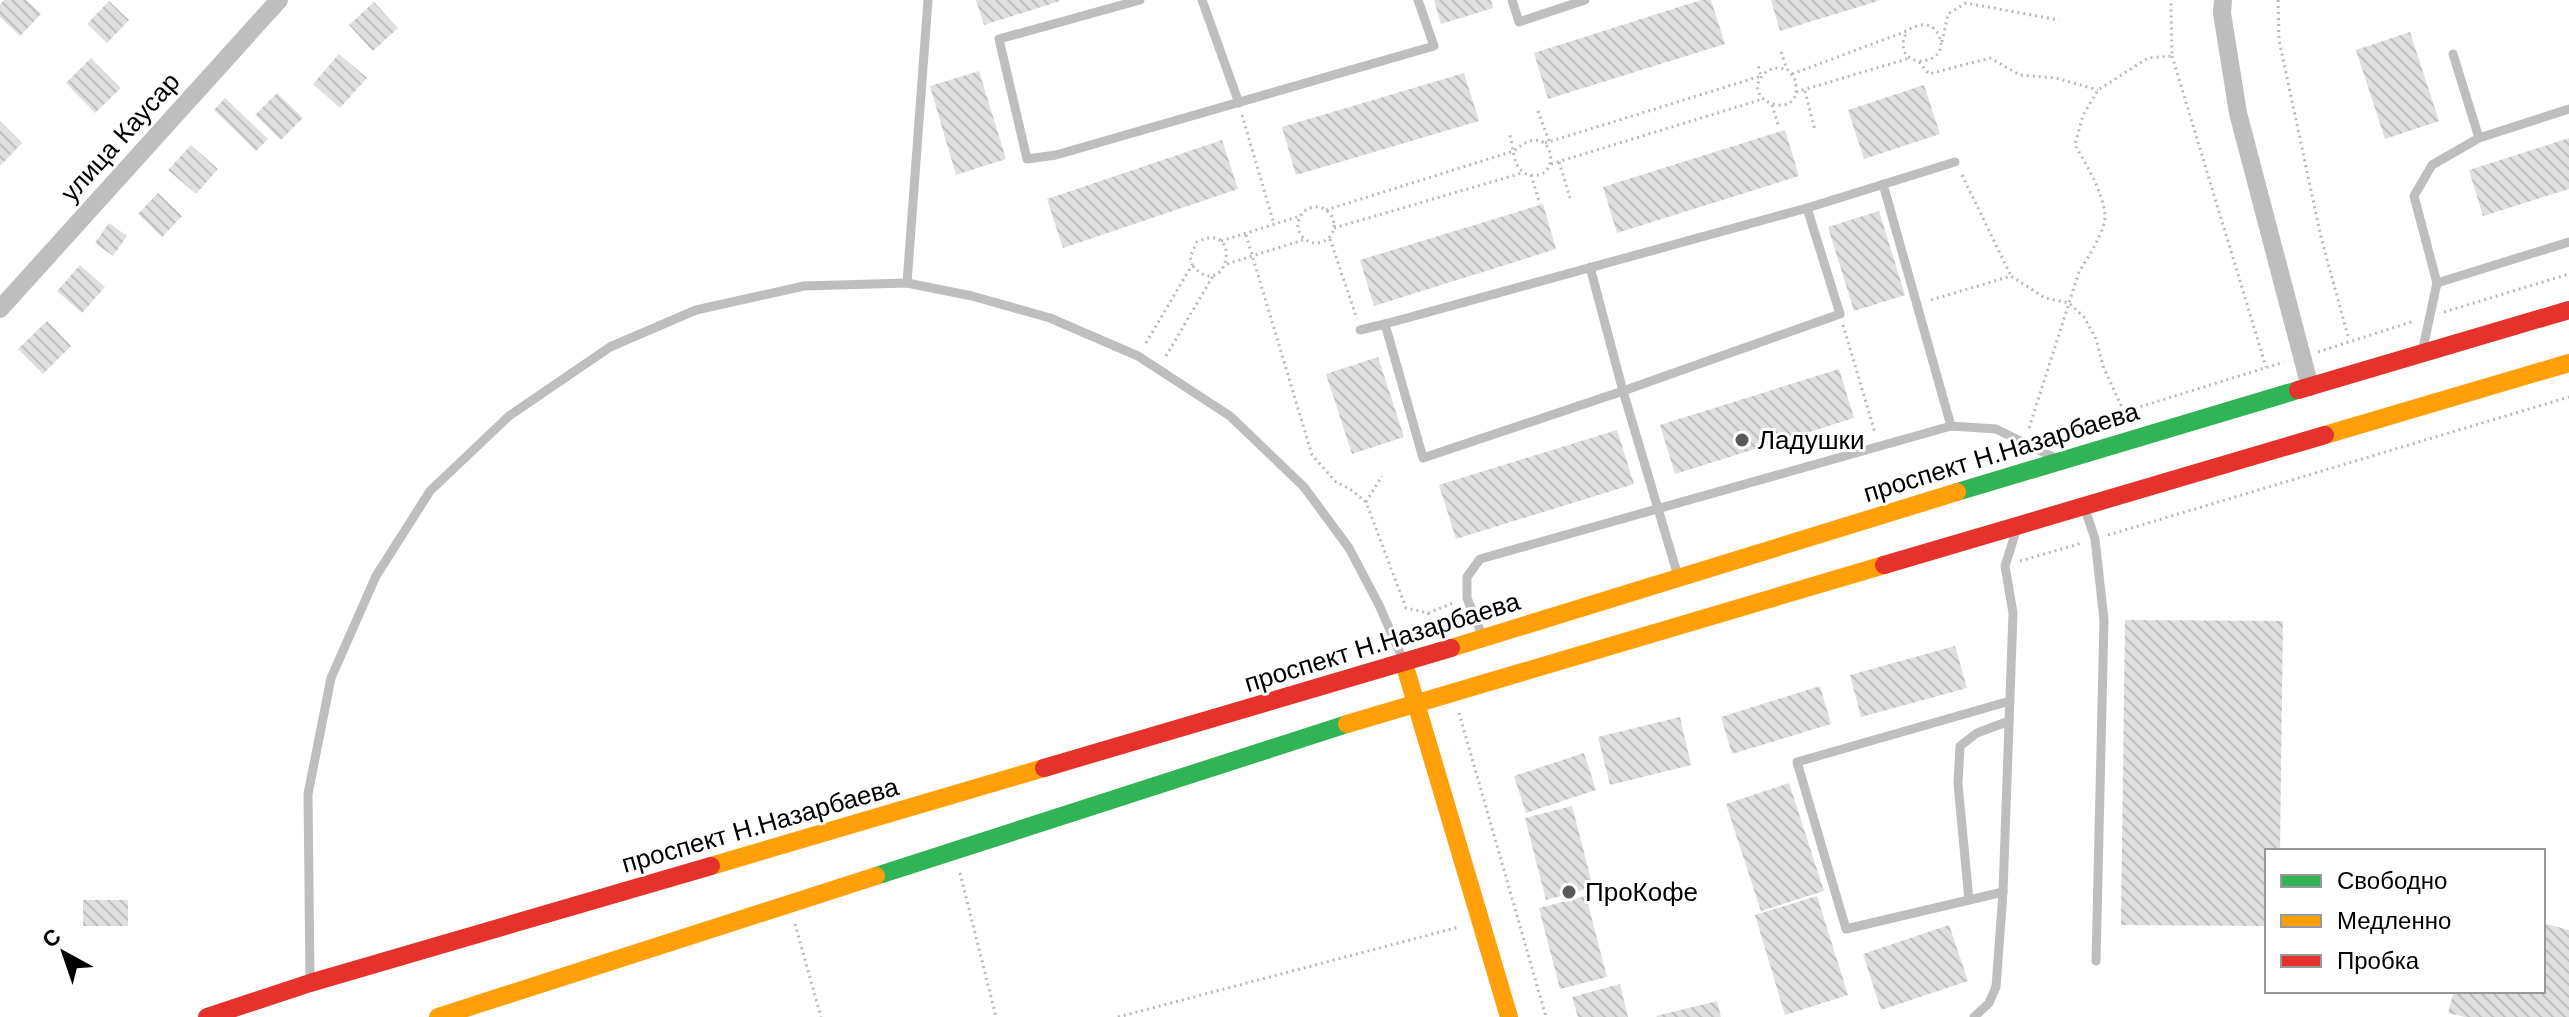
<svg xmlns="http://www.w3.org/2000/svg" width="2569" height="1017" viewBox="0 0 2569 1017" font-family="Arial,sans-serif">
  <style>
    .building { fill: url(#building-back-hatch) }
    .lines { fill: none; stroke-linecap: round; stroke-linejoin: round }
    .path { stroke: #b9b9b9; stroke-width: 3; stroke-dasharray: 2 4; stroke-linecap: butt }
    .lane { stroke: #bebebe; stroke-width: 9 }
    .street { stroke: #bebebe; stroke-width: 18 }
    .fast { stroke: #30b455; stroke-width: 18 }
    .slow { stroke: #ff9f0a; stroke-width: 18 }
    .jam { stroke: #e5322d; stroke-width: 18 }
    .poi-dot { fill: #595959; stroke: #fff; stroke-width: 3 }
    .labels { text-anchor: middle; dominant-baseline: central; stroke-width: 6; stroke-linejoin: round; paint-order: stroke }
    .street-label { font-size: 26px; fill: #000; stroke: #fff }
    .poi-label { font-size: 26px; fill: #000; stroke: #fff; text-anchor: start }
  </style>
  <defs>
    <pattern id="building-back-hatch" width="6" height="6" patternUnits="userSpaceOnUse" patternTransform="scale(2)"><rect width="6" height="6" fill="#dfdfdf"/><path d="M-1 5l2 2M0 0l6 6M5-1l2 2" fill="none" stroke="#bebebe"/></pattern>
  </defs>
  <rect width="100%" height="100%" fill="#fff"/>
  <g class="building">
    <path d="M 4,0 L 26,0 L 41,14 L 20,36 L 0,17 L 0,5 Z"/>
    <path d="M 976,0 L 1060,0 L 1060,1 L 984,25 Z"/>
    <path d="M 1434,0 L 1491,0 L 1493,8 L 1441,24 Z"/>
    <path d="M 1701,0 L 1711,0 L 1725,44 L 1548,99 L 1534,53 Z"/>
    <path d="M 1771,0 L 1878,0 L 1878,1 L 1780,31 Z"/>
    <path d="M 109,1 L 129,20 L 107,43 L 87,24 Z"/>
    <path d="M 374,2 L 398,28 L 373,51 L 349,25 Z"/>
    <path d="M 2410,32 L 2439,121 L 2385,139 L 2356,50 Z"/>
    <path d="M 339,54 L 367,78 L 340,108 L 313,84 Z"/>
    <path d="M 91,58 L 121,88 L 95,113 L 66,83 Z"/>
    <path d="M 979,71 L 1006,159 L 956,175 L 930,86 Z"/>
    <path d="M 1464,73 L 1479,121 L 1296,175 L 1282,127 Z"/>
    <path d="M 1924,85 L 1940,134 L 1864,159 L 1848,110 Z"/>
    <path d="M 277,93 L 303,118 L 281,140 L 255,115 Z"/>
    <path d="M 225,98 L 268,139 L 256,151 L 214,110 Z"/>
    <path d="M 0,121 L 22,143 L 0,166 Z"/>
    <path d="M 1785,130 L 1799,176 L 1617,233 L 1603,187 Z"/>
    <path d="M 2569,138 L 2569,189 L 2483,216 L 2469,170 Z"/>
    <path d="M 1222,140 L 1238,189 L 1063,248 L 1047,199 Z"/>
    <path d="M 191,145 L 218,169 L 196,194 L 168,170 Z"/>
    <path d="M 158,193 L 182,216 L 162,237 L 138,214 Z"/>
    <path d="M 1543,204 L 1556,249 L 1374,306 L 1360,260 Z"/>
    <path d="M 1879,211 L 1905,295 L 1854,311 L 1828,227 Z"/>
    <path d="M 109,223 L 127,236 L 113,256 L 95,243 Z"/>
    <path d="M 80,265 L 105,287 L 82,313 L 57,291 Z"/>
    <path d="M 47,321 L 71,346 L 43,374 L 18,349 Z"/>
    <path d="M 1378,357 L 1404,437 L 1352,454 L 1326,374 Z"/>
    <path d="M 1839,369 L 1854,418 L 1675,474 L 1660,425 Z"/>
    <path d="M 1617,430 L 1634,484 L 1456,539 L 1439,485 Z"/>
    <path d="M 2125,620 L 2283,621 L 2280,851 L 2267,851 L 2267,926 L 2121,925 Z"/>
    <path d="M 1955,646 L 1967,688 L 1861,717 L 1850,675 Z"/>
    <path d="M 1820,686 L 1831,724 L 1732,754 L 1721,717 Z"/>
    <path d="M 1680,717 L 1691,765 L 1610,785 L 1598,737 Z"/>
    <path d="M 1584,753 L 1596,790 L 1526,813 L 1514,776 Z"/>
    <path d="M 1789,783 L 1824,891 L 1761,911 L 1726,804 Z"/>
    <path d="M 1572,806 L 1593,887 L 1546,900 L 1525,818 Z"/>
    <path d="M 1586,896 L 1607,977 L 1560,989 L 1539,908 Z"/>
    <path d="M 1817,896 L 1848,995 L 1785,1015 L 1755,915 Z"/>
    <rect x="83" y="900" width="45" height="26"/>
    <path d="M 2543,923 L 2569,930 L 2569,1017 L 2465,1017 L 2448,1013 L 2454,991 L 2543,991 Z"/>
    <path d="M 1949,925 L 1968,981 L 1881,1010 L 1863,954 Z"/>
    <path d="M 1620,984 L 1628,1017 L 1578,1017 L 1572,997 Z"/>
    <path d="M 1717,1001 L 1721,1017 L 1657,1017 L 1656,1016 Z"/>
  </g>
  <g class="lines">
    <g class="path">
      <path d="M 2278,0 L 2279,40 L 2321,237 L 2349,340"/>
      <path d="M 1942,42 L 1948,14 L 1966,3 L 2059,20"/>
      <path d="M 1781,52 C 1783,57 1785,65 1788,70 C 1792,76 1796,78 1796,86 C 1800,122 1738,101 1764,74 C 1771,67 1779,67 1788,70"/>
      <path d="M 2172,56 L 2266,367"/>
      <path d="M 1919,62 L 1929,74 L 1990,58 L 2020,75 L 2056,78 L 2098,90"/>
      <path d="M 1792,74 L 1907,31 C 1918,23 1933,21 1939,36 C 1953,68 1887,72 1907,31"/>
      <path d="M 1805,91 L 1815,130"/>
      <path d="M 1796,92 L 1910,58"/>
      <path d="M 1772,105 L 1779,128"/>
      <path d="M 1538,111 L 1549,141"/>
      <path d="M 1242,115 L 1274,224"/>
      <path d="M 1545,143 L 1761,76 L 1758,65"/>
      <path d="M 1559,162 L 1570,198"/>
      <path d="M 1551,164 L 1763,99"/>
      <path d="M 1531,175 L 1540,204"/>
      <path d="M 1962,175 L 2011,276"/>
      <circle cx="1316" cy="225" r="18"/>
      <path d="M 1326,210 L 1514,151 C 1553,115 1565,181 1530,175 C 1524,174 1519,169 1516,163 C 1513,154 1512,142 1509,132"/>
      <path d="M 1334,228 L 1522,173"/>
      <path d="M 1246,235 L 1312,455 L 1336,482 L 1350,489 L 1366,502 L 1406,608 L 1428,613 L 1453,603"/>
      <path d="M 1330,239 L 1357,319"/>
      <path d="M 1221,241 L 1297,217"/>
      <path d="M 1227,264 L 1303,240"/>
      <path d="M 1931,300 L 2011,276 L 2045,298 L 2069,303 L 2084,317 L 2096,339 L 2103,366 L 2124,412"/>
      <path d="M 2444,312 L 2569,274"/>
      <path d="M 1843,325 L 1875,433"/>
      <path d="M 1146,343 L 1192,265 L 1190,257 L 1197,242 C 1245,218 1227,306 1192,265"/>
      <path d="M 2318,352 L 2414,321"/>
      <path d="M 1166,356 L 1213,276"/>
      <path d="M 2029,428 L 2079,272 C 2087,259 2106,230 2105,215 C 2103,192 2086,164 2075,145 L 2083,115 L 2098,90 L 2148,58 L 2172,56 L 2171,0"/>
      <path d="M 2043,437 L 2284,362"/>
      <path d="M 1366,502 L 1382,476"/>
      <path d="M 2108,535 L 2569,397"/>
      <path d="M 2020,561 L 2082,543"/>
      <path d="M 1428,613 L 1434,632"/>
      <path d="M 1459,713 L 1546,1017"/>
      <path d="M 960,873 L 996,1017"/>
      <path d="M 795,924 L 821,1017"/>
      <path d="M 1118,1017 L 1459,927"/>
    </g>
    <g class="lane">
      <path d="M 1140,0 L 999,39 L 1027,159 L 1056,155 L 1434,46 L 1418,0"/>
      <path d="M 1202,0 L 1239,103"/>
      <path d="M 1512,0 L 1519,22 L 1585,0"/>
      <path d="M 2453,54 L 2479,138"/>
      <path d="M 1883,184 L 1951,426"/>
      <path d="M 1807,208 L 1955,162"/>
      <path d="M 1590,267 L 1623,391 L 1840,314 L 1807,208 L 1385,324 L 1423,458 L 1623,391 L 1678,576"/>
      <path d="M 907,283 L 928,0"/>
      <path d="M 2437,283 L 2569,242"/>
      <path d="M 1360,330 L 1385,324"/>
      <path d="M 2423,348 L 2437,283 L 2414,196 L 2432,165 L 2479,138 L 2569,109"/>
      <path d="M 2085,509 L 2095,539 L 2104,620 L 2096,961"/>
      <path d="M 1482,635 L 1467,598 L 1467,577 L 1480,559 L 1951,426 L 1996,429 L 2053,457"/>
      <path d="M 2003,892 L 1846,929 L 1797,762 L 2010,701"/>
      <path d="M 1969,900 L 1958,784 L 1960,746 L 1977,733 L 2009,721"/>
      <path d="M 310,980 L 308,794 L 331,678 L 376,576 L 430,491 L 509,416 L 610,347 L 696,310 L 804,286 L 907,283 L 972,296 L 1050,318 L 1138,356 L 1230,416 L 1304,487 L 1349,548 L 1379,605 L 1404,662"/>
      <path d="M 1974,1017 L 1989,1003 L 1996,987 L 2003,892 L 2013,613 L 2005,566 L 2016,531"/>
    </g>
    <g class="street">
      <path d="M 2223,0 L 2222,13 L 2238,113 L 2310,387"/>
      <path d="M 0,309 L 279,0"/>
    </g>
    <g class="fast">
      <path d="M 1957,492 L 2298,390"/>
      <path d="M 876,876 L 1347,724"/>
    </g>
    <g class="slow">
      <path d="M 2325,435 L 2569,363"/>
      <path d="M 1451,648 L 1957,492"/>
      <path d="M 1404,663 L 1509,1017"/>
      <path d="M 1347,724 L 1884,565"/>
      <path d="M 711,866 L 1044,768"/>
      <path d="M 438,1017 L 876,876"/>
    </g>
    <g class="jam">
      <path d="M 2298,390 L 2569,310"/>
      <path d="M 1884,565 L 2325,435"/>
      <path d="M 1044,768 L 1451,648"/>
      <path d="M 207,1017 L 310,983 L 711,866"/>
    </g>
  </g>
  <g class="poi-dot">
    <circle cx="1742" cy="440" r="8"/>
    <circle cx="1569" cy="892" r="8"/>
  </g>
  <g class="labels">
    <g class="street-label">
      <text transform="translate(120 137) rotate(-48)">улица Каусар</text>
      <text transform="translate(2001 452) rotate(-17)">проспект Н.Назарбаева</text>
      <text transform="translate(1382 642) rotate(-17)">проспект Н.Назарбаева</text>
      <text transform="translate(760 825) rotate(-16)">проспект Н.Назарбаева</text>
    </g>
    <g class="poi-label">
      <text x="1758" y="440">Ладушки</text>
      <text x="1585" y="892">ПроКофе</text>
    </g>
  </g>
  <rect x="2265" y="849" width="280" height="144" fill="#ffffff" stroke="#999999" stroke-width="2"/>
  <rect x="2281" y="875" width="40" height="12" fill="#30b455" stroke="#999999" stroke-width="2"/>
  <text x="2337" y="889" font-size="24" fill="#000000">Свободно</text>
  <rect x="2281" y="915" width="40" height="12" fill="#ff9f0a" stroke="#999999" stroke-width="2"/>
  <text x="2337" y="929" font-size="24" fill="#000000">Медленно</text>
  <rect x="2281" y="955" width="40" height="12" fill="#e5322d" stroke="#999999" stroke-width="2"/>
  <text x="2337" y="969" font-size="24" fill="#000000">Пробка</text>
  <g transform="translate(64 953) rotate(320)" stroke="#ffffff" stroke-width="6" paint-order="stroke">
  <path d="M0-6L14 30L0 20L-14 30Z" fill="#000000"/>
  <text y="-12" font-size="22" font-weight="bold" text-anchor="middle" fill="#000000">С</text>
  </g>
</svg>
